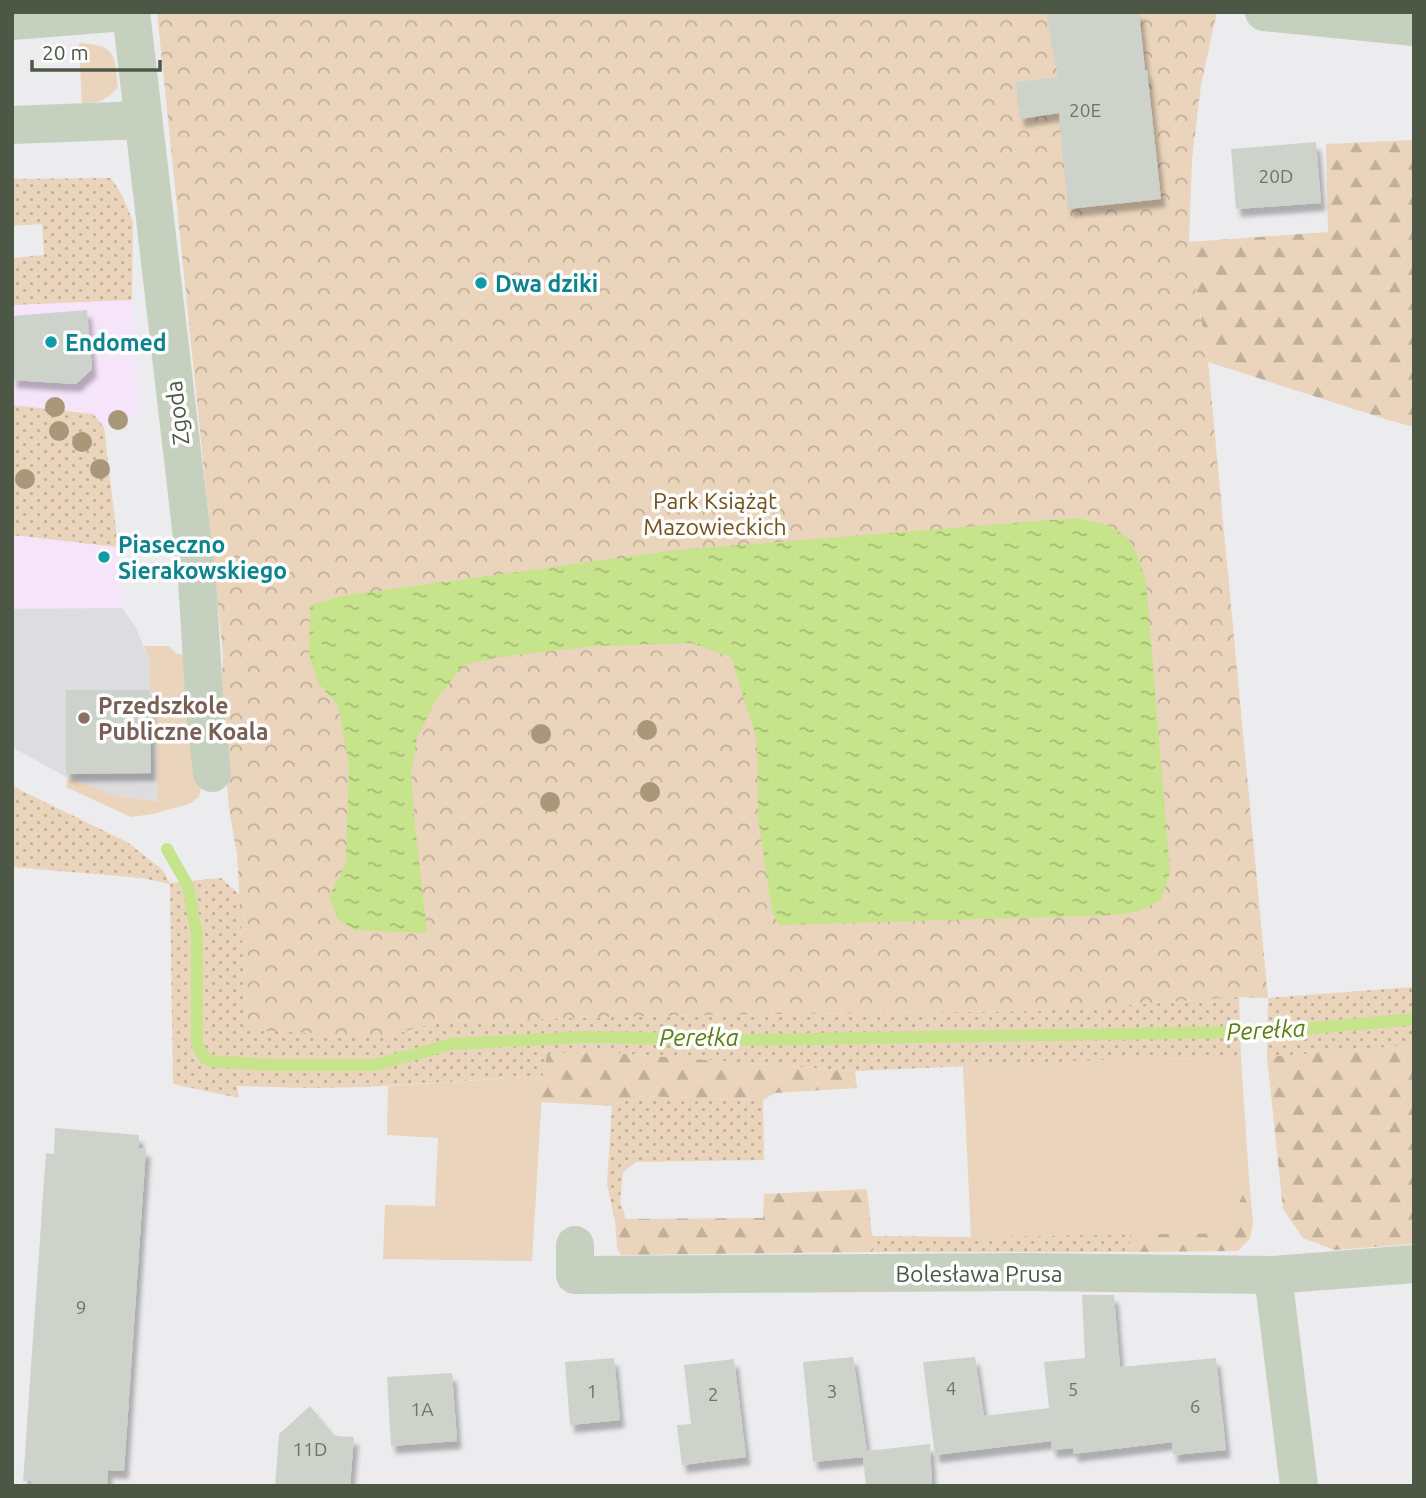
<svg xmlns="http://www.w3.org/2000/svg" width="1426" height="1498" viewBox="0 0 1426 1498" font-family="Ubuntu,sans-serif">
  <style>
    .commercial { fill: #f6e4fa }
    .education { fill: #dddcdf }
    .grass { fill: url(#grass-dots) }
    .forest { fill: url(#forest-firs) }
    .park { fill: url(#park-crowns) }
    .garden { fill: #ead4bb }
    .water { fill: url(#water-ripples) }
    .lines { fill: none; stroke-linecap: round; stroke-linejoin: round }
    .stream { stroke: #c6e48b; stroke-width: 12 }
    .building { fill: #cdd3ca; filter: url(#shadow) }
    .minor { stroke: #c6d0bf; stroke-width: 38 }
    .tree { fill: #a9977a }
    .culture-dot { fill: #0f9aa8; stroke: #fff; stroke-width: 2.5 }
    .education-dot { fill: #8d6e63; stroke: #fff; stroke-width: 2.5 }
    .labels { text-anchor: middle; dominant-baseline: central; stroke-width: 7; stroke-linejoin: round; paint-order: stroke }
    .number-label { font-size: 19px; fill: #6c7666 }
    .culture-label { font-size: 23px; font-weight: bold; fill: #0d838f; stroke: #fff; text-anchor: start }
    .street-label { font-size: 23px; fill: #4c5745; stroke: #fff }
    .park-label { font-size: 23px; fill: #72521c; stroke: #fff }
    .education-label { font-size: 23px; font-weight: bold; fill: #785e54; stroke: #fff; text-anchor: start }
    .water-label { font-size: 24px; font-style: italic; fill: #5b7f15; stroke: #fff }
  </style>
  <defs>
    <pattern id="grass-dots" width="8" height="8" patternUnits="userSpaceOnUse" patternTransform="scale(1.75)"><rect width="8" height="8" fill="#ead4bb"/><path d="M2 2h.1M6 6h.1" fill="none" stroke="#c0af9a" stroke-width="1.8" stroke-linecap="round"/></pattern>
    <pattern id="forest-firs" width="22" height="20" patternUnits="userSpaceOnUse" patternTransform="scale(1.75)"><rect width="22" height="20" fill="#ead4bb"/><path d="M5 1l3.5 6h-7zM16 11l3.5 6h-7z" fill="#c0af9a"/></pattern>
    <pattern id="park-crowns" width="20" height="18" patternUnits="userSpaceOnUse" patternTransform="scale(1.75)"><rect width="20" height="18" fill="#ead4bb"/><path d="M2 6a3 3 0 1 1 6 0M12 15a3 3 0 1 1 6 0" fill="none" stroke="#c0af9a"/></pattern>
    <pattern id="water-ripples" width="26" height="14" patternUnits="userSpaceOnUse" patternTransform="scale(1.75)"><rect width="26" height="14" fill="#c6e48b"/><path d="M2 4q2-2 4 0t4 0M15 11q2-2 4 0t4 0" fill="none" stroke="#a3bc73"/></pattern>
    <filter id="shadow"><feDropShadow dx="4.5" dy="8" stdDeviation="2" flood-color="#0004"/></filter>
  </defs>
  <rect width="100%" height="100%" fill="#ecebee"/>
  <g class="commercial">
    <path d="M 132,300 L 139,415 L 104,427 L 92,414 L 12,405 L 12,305 Z"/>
    <path d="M 12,535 L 118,547 L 122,608 L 12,609 Z"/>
  </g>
  <path class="education" d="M 122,608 L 136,628 L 150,663 L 150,689 L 154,689 L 159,801 L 117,796 L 68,778 L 12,747 L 12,609 Z"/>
  <g class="grass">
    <path d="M 111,178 L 122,195 L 133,222 L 132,300 L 12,305 L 12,258 L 44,255 L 42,224 L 12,226 L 12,179 Z"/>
    <path d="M 12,405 L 93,414 L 104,427 L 118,547 L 12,535 Z"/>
    <path d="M 12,786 L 127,842 L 163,870 L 170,883 L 221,878 L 240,895 L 247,1029 L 385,1037 L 442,1021 L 703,1015 L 1040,1011 L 1239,997 L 1241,1058 L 1128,1059 L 855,1071 L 598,1052 L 547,1054 L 543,1076 L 366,1087 L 309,1088 L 237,1086 L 239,1098 L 173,1084 L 170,884 L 142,878 L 12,867 Z"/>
    <path d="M 1414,987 L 1414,1045 L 1267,1057 L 1268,998 Z"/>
    <path d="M 635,1096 L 763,1100 L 764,1160 L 636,1162 L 623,1172 L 620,1201 L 626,1219 L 615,1221 L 607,1184 L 612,1106 Z"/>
    <path d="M 1130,1234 L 1130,1252 L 872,1252 L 872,1236 L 971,1237 Z"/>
  </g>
  <g class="forest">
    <path d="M 1414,140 L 1414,427 L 1385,419 L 1208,362 L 1189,242 L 1328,232 L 1326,144 Z"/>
    <path d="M 1414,1045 L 1414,1244 L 1334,1250 L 1303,1238 L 1283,1209 L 1267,1057 Z"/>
    <path d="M 598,1052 L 855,1071 L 857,1088 L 775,1093 L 763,1100 L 635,1096 L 612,1106 L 541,1102 L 543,1076 L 547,1054 Z"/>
    <path d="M 1249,1179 L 1253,1223 L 1250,1238 L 1238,1251 L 1130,1252 L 1130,1234 L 1226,1233 Z"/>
    <path d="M 867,1189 L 872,1236 L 872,1252 L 621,1255 L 617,1247 L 615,1221 L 626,1219 L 763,1218 L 764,1194 Z"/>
  </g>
  <path class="park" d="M 157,12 L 1217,12 L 1201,85 L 1192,159 L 1189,242 L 1208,362 L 1268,998 L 1239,997 L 1040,1011 L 703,1015 L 442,1021 L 385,1037 L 247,1030 L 237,854 L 229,809 L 221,704 L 223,655 Z"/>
  <g class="garden">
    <path d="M 79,43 C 117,46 114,53 118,87 C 107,101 98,102 82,105 Z"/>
    <path d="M 144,646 L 169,646 L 177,654 L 190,654 L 202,785 L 199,797 L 189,804 L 153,814 L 131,817 L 66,787 L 68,778 L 117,796 L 158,801 L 154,689 L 150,690 L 150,663 Z"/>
    <path d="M 1241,1058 L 1249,1179 L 1226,1233 L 971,1237 L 963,1066 L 1128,1059 Z"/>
    <path d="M 543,1076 L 532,1261 L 383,1259 L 385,1205 L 435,1206 L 438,1138 L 387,1135 L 388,1086 Z"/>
  </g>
  <path class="water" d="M 1077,518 C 1125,527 1133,535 1146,582 L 1170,872 L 1161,900 L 1139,911 L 1115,915 L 779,925 L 772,911 L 758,817 L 757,741 L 731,657 L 691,643 L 595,646 L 499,657 L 463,665 L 436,700 L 417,738 L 411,773 L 414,816 L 427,933 L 355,930 L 338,919 L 329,897 L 346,863 L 349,765 L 338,706 L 317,681 L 309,654 L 310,605 L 342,596 L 676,550 Z"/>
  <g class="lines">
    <path class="stream" d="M 167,849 L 188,886 L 197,937 L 197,1044 L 204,1057 L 210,1061 L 274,1065 L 375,1065 L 452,1044 L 587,1037 L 741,1040 L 1243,1032 L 1269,1032 L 1414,1019"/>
  </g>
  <g class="building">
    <path d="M 1046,12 L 1139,12 L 1145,70 L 1147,70 L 1161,199 L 1068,209 L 1059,113 L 1020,119 L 1016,82 L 1058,77 Z"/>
    <path d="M 1316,142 L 1321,203 L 1236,209 L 1231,149 Z"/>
    <path d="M 87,310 L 92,369 L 76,384 L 12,380 L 12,316 Z"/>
    <path d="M 66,690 L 150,690 L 151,773 L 66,774 Z"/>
    <path d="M 55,1128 L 139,1135 L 139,1148 L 146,1149 L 124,1471 L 108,1470 L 107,1486 L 31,1486 L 31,1481 L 23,1481 L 46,1153 L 54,1154 Z"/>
    <path d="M 1082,1295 L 1114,1295 L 1120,1367 L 1216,1358 L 1226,1450 L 1173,1455 L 1172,1442 L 1073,1454 L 1073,1448 L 1052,1450 L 1051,1441 L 935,1455 L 923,1362 L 975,1357 L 984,1416 L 1049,1408 L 1044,1362 L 1085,1358 Z"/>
    <path d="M 853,1357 L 867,1451 L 930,1444 L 932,1486 L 866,1486 L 863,1457 L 813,1462 L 803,1362 Z"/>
    <path d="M 614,1358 L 620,1420 L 570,1425 L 565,1362 Z"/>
    <path d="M 734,1359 L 746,1457 L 682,1465 L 677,1425 L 691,1424 L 684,1365 Z"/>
    <path d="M 452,1373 L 457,1441 L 391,1446 L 387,1377 Z"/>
    <path d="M 310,1406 L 335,1436 L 354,1437 L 350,1486 L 275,1486 L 279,1434 Z"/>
  </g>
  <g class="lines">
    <g class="minor">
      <path d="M 131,12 L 197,580 L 205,710 L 212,773"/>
      <path d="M 1264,12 L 1414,27"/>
      <path d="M 12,21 L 124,12"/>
      <path d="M 12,125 L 143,120"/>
      <path d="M 575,1245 L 575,1275 L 1030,1272 L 1273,1275 L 1414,1264"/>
      <path d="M 1273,1275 L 1299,1486"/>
    </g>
  </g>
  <g class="tree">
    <circle cx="55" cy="407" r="10"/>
    <circle cx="118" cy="420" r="10"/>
    <circle cx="59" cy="431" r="10"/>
    <circle cx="82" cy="442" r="10"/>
    <circle cx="100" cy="469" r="10"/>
    <circle cx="25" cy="479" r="10"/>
    <circle cx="647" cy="730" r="10"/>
    <circle cx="541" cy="734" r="10"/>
    <circle cx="650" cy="792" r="10"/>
    <circle cx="550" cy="802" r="10"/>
  </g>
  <g class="culture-dot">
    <circle cx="481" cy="283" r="7"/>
    <circle cx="51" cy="342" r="7"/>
    <circle cx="104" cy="557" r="7"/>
  </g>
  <circle class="education-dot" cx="84" cy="718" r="7"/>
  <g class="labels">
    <g class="number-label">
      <text x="1085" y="110">20E</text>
      <text x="1276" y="176">20D</text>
      <text x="81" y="1307">9</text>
      <text x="951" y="1388">4</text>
      <text x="1073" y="1389">5</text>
      <text x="592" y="1391">1</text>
      <text x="832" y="1391">3</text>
      <text x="713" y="1394">2</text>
      <text x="1195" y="1406">6</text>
      <text x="422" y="1409">1A</text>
      <text x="310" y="1449">11D</text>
    </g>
    <g class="culture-label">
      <text x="495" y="283">Dwa dziki</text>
      <text x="65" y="342">Endomed</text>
      <text x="118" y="544">Piaseczno<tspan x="118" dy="26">Sierakowskiego</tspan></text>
    </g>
    <g class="street-label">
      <text transform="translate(177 413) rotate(-97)">Zgoda</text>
      <text x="979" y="1273">Bolesława Prusa</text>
    </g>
    <g class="park-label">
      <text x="715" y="500">Park Książąt<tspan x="715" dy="26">Mazowieckich</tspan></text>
    </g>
    <g class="education-label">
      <text x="98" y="705">Przedszkole<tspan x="98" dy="26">Publiczne Koala</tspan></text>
    </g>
    <g class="water-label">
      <text transform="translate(1266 1030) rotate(-3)">Perełka</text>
      <text x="699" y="1037">Perełka</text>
    </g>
  </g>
  <rect width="1426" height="1498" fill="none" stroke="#4c5745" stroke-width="28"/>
  <path d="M32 60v10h128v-10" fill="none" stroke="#4c5745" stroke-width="3.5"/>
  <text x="42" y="60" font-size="21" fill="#4c5745" stroke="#ffffff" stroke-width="5" paint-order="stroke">20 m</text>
</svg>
